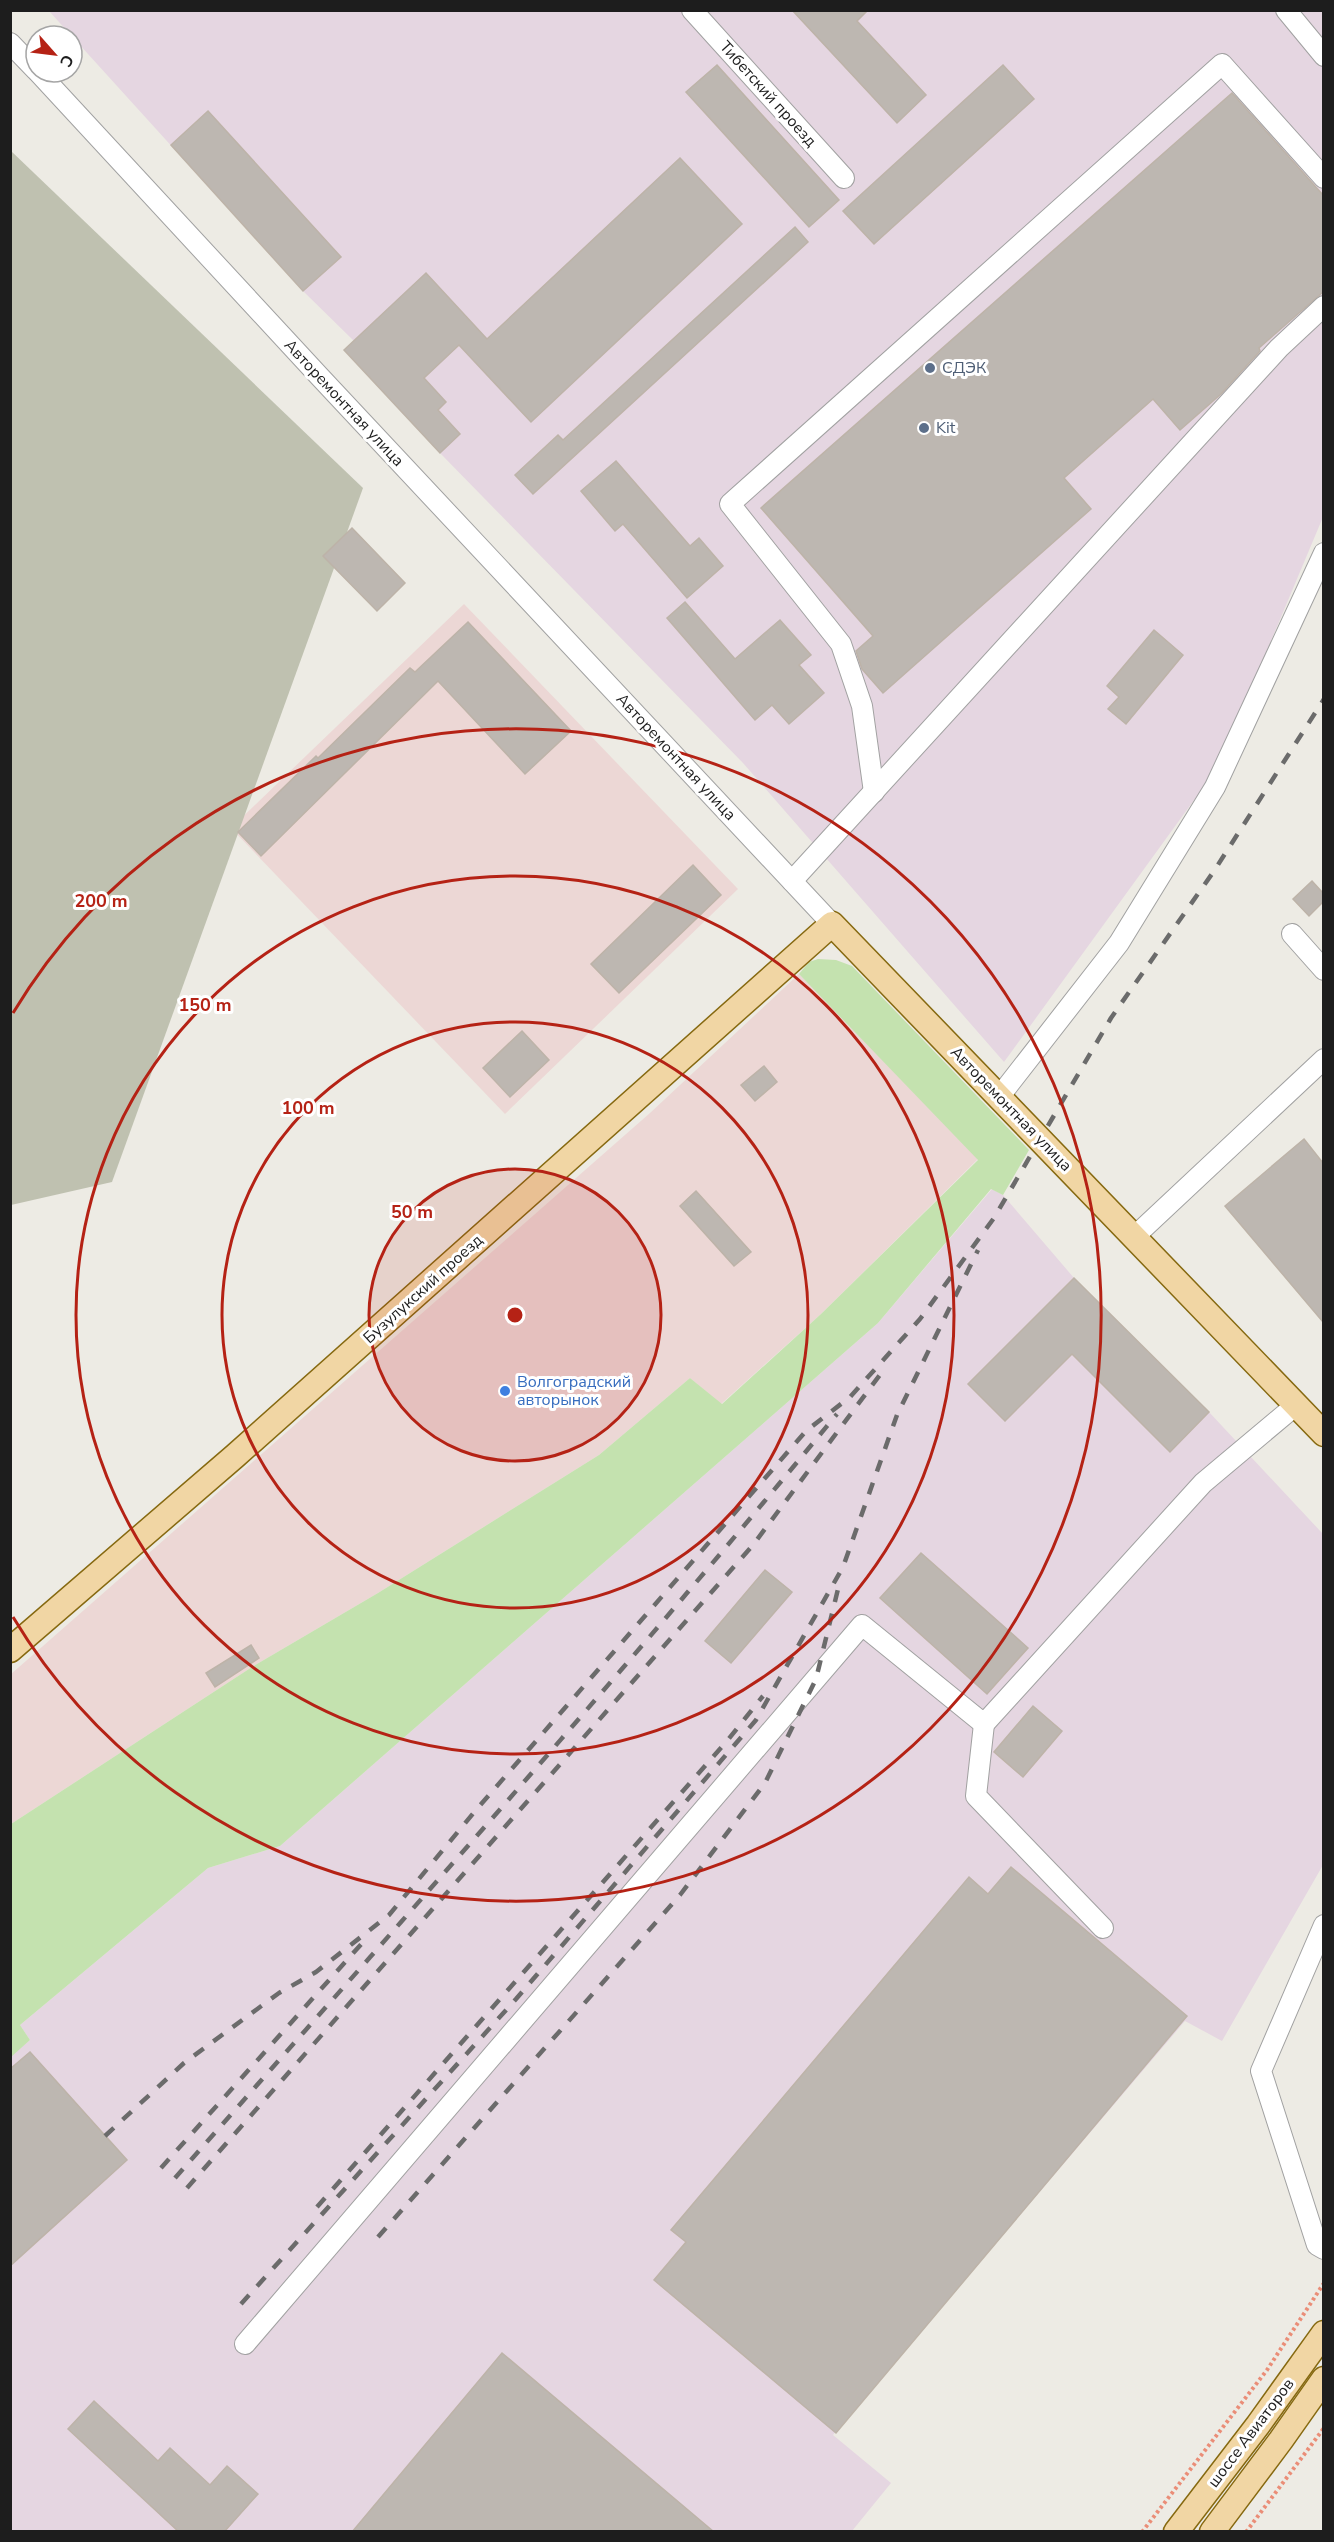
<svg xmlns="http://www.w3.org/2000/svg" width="1334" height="2542" viewBox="0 0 1334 2542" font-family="'Nunito Sans',sans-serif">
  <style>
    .commercial { fill: #ecd7d5 }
    .industrial { fill: #e5d6e1 }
    .construction { fill: #bfc1b0 }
    .grass { fill: #c4e2af }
    .building { fill: #bdb7b1; stroke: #bdb3a8; stroke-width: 1.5 }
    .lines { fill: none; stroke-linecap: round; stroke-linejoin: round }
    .minor-casing { stroke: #a1a1a1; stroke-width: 22 }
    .major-casing { stroke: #866910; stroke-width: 27 }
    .path { stroke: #ea8d77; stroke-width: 4; stroke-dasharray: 3 3; stroke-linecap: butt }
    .minor { stroke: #fff; stroke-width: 20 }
    .major { stroke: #f1d6a4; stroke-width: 24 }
    .rail { stroke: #6b6b6b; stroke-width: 4.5; stroke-dasharray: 12 12; stroke-linecap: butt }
    .ring { fill: none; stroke: #b52215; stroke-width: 3 }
    .service-dot { fill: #5c6f8a; stroke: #fff; stroke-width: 2 }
    .shop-dot { fill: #3f7fe0; stroke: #fff; stroke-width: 2 }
    .labels { text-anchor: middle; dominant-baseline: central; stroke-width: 6; stroke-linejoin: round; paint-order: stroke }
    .street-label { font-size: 16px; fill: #1d1d1d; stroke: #fff }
    .service-label { font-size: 16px; fill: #4e5e75; stroke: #fff; text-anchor: start }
    .shop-label { font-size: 16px; fill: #366cbe; stroke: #fff; text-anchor: start }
    .centre { fill: #b52215; stroke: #fff; stroke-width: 3 }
    .ring-label { font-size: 18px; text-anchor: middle; font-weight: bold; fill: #b52215; stroke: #fff; stroke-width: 6; stroke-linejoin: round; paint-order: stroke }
  </style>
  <rect width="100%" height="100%" fill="#edebe4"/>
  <g class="commercial">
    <path d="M 464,604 L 738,889 L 505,1114 L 231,828 Z"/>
    <path d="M 799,974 L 978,1159 L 821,1314 L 721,1404 L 690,1378 L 599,1455 L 378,1593 L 252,1667 L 11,1824 L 10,1675 L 650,1113 Z"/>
  </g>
  <g class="industrial">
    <path d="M 49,11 L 1323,11 L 1323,517 L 1218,767 L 1004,1062 L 743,763 L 440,453 L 354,341 L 303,291 Z"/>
    <path d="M 992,1189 L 1003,1195 L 1074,1278 L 1209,1412 L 1323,1534 L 1323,1865 L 1222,2041 L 1185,2021 L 833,2435 L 891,2483 L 852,2531 L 11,2531 L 10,2057 L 30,2040 L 20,2025 L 208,1868 L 280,1846 L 878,1323 Z"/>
  </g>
  <path class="construction" d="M 10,150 L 363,488 L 112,1182 L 11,1205 Z"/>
  <path class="grass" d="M 818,959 L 836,960 L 852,966 L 1029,1150 L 1003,1195 L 991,1189 L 878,1323 L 280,1846 L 208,1868 L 20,2025 L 30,2040 L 11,2057 L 11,1824 L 252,1667 L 378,1593 L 599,1455 L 690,1378 L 722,1404 L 821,1314 L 978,1160 L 799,974 L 809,962 Z"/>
  <g class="building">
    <path d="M 792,10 L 868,10 L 857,21 L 926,95 L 897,123 Z"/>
    <path d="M 717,65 L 839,200 L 809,227 L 686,92 Z"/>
    <path d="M 1003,65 L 1034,99 L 874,244 L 843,211 Z"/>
    <path d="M 1232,93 L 1323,195 L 1323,292 L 1259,348 L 1260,351 L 1221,394 L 1180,430 L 1153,399 L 1064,478 L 1091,509 L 883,693 L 862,669 L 856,651 L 873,636 L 761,508 Z"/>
    <path d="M 208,111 L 341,257 L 303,291 L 171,145 Z"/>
    <path d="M 680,158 L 742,224 L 531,422 L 459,345 L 424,378 L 446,402 L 438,410 L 460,434 L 440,453 L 344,350 L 426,273 L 487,339 Z"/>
    <path d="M 795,227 L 808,242 L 533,494 L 515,475 L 558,435 L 563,440 Z"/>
    <path d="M 616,461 L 690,546 L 699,538 L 723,566 L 687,598 L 623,524 L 615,531 L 581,491 Z"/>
    <path d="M 352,528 L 405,583 L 377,611 L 323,556 Z"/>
    <path d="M 685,602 L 735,659 L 780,620 L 811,655 L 799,665 L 824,693 L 789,724 L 772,705 L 755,720 L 667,618 Z"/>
    <path d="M 468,622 L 571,731 L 525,774 L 438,681 L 261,856 L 238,832 L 316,756 L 318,758 L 410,668 L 415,672 Z"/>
    <path d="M 1154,630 L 1183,655 L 1126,724 L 1108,709 L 1119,697 L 1107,686 Z"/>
    <path d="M 693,865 L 721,895 L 619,993 L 591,964 Z"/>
    <path d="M 1312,881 L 1323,893 L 1323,902 L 1309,916 L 1293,899 Z"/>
    <path d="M 522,1031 L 549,1060 L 510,1097 L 483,1068 Z"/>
    <path d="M 764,1066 L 777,1082 L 755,1101 L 741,1085 Z"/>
    <path d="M 1304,1139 L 1323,1163 L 1323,1322 L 1225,1206 Z"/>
    <path d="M 696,1191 L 751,1252 L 734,1266 L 680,1206 Z"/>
    <path d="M 1074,1278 L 1209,1412 L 1170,1452 L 1072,1354 L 1005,1421 L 968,1384 Z"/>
    <path d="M 921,1553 L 1028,1648 L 987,1694 L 880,1598 Z"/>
    <path d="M 765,1570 L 792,1592 L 731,1663 L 705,1641 Z"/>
    <path d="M 251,1645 L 259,1658 L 215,1687 L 206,1673 Z"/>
    <path d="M 1033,1706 L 1062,1731 L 1023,1777 L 994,1752 Z"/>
    <path d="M 1011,1867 L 1187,2016 L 836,2433 L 654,2280 L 686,2242 L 671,2230 L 969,1877 L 988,1894 Z"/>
    <path d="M 30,2052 L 127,2160 L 10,2266 L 10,2069 Z"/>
    <path d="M 502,2353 L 714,2532 L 352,2532 Z"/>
    <path d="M 94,2401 L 158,2461 L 170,2448 L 210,2485 L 227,2466 L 258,2494 L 224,2532 L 179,2532 L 68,2429 Z"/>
  </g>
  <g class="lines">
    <g class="minor-casing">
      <g id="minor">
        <path d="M 692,10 L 844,178"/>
        <path d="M 1286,10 L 1324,56"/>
        <path d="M 10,43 L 36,70"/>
        <path d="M 38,72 L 320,377 L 832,924"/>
        <path d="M 874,792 L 862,706 L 841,644 L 730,504 L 1222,64 L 1324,178"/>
        <path d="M 792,881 L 1279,348 L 1324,306"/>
        <path d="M 1292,934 L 1324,970"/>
        <path d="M 999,1097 L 1119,943 L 1215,787 L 1324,553"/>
        <path d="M 1134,1237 L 1324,1059"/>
        <path d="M 984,1724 L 976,1796 L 1103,1928"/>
        <path d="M 1324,1925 L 1261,2071 L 1317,2245 L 1324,2249"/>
        <path d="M 245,2344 L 862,1625 L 984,1724 L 1203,1483 L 1296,1405"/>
      </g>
    </g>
    <g class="major-casing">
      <g id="major">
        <path d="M 10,1650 L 235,1456 L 832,924 L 1324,1434"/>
        <path d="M 1176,2532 L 1258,2425 L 1324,2333"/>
        <path d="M 1212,2532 L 1281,2440 L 1324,2379"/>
      </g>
    </g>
    <g class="path">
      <path d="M 1142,2532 L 1267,2370 L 1324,2283"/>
      <path d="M 1246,2532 L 1324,2428"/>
    </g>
    <use href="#minor" class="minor"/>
    <use href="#major" class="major"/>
    <g class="rail">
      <path d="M 105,2136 L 184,2063 L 279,1993 L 316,1972 L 389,1915 L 476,1810 L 806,1431 L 850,1397 L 920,1319 L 994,1218 L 1111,1018 L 1214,871 L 1324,699"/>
      <path d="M 161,2168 L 364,1941"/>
      <path d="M 175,2178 C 398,1925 623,1674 837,1414"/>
      <path d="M 187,2188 L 753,1545 L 885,1368"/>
      <path d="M 317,2207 L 727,1741 L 763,1696"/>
      <path d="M 378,2237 L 680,1895 L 765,1783 L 816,1679 L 839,1585"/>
      <path d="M 241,2304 L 516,1999 L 756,1720 L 843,1567 L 897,1415 L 978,1250"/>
    </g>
  </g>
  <circle cx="515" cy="1315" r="146" fill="#b52215" fill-opacity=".12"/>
  <g class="ring">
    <circle cx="515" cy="1315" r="146"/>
    <circle cx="515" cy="1315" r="293"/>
    <circle cx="515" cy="1315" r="439"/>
    <path d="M13 1013A586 586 0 1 1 13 1617"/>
  </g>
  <g class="service-dot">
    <circle cx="930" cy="368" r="6"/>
    <circle cx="924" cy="428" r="6"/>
  </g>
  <circle class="shop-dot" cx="505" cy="1391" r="6"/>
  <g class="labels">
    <g class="street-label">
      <text transform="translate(768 94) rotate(48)">Тибетский проезд</text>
      <text transform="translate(344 403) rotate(47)">Авторемонтная улица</text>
      <text transform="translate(676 757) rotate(47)">Авторемонтная улица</text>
      <text transform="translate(1011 1109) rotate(46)">Авторемонтная улица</text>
      <text transform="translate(423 1289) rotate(-42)">Бузулукский проезд</text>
      <text transform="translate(1251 2433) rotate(-53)">шоссе Авиаторов</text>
    </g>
    <g class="service-label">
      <text x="942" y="368">СДЭК</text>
      <text x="936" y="428">Kit</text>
    </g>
    <g class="shop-label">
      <text x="517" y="1382">Волгоградский<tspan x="517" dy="18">авторынок</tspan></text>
    </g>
  </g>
  <circle cx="515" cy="1315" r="9" class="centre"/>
  <g class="ring-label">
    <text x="101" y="907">200 m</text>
    <text x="205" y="1011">150 m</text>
    <text x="308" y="1114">100 m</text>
    <text x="412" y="1218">50 m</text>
  </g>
  <rect width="1334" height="2542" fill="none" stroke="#1d1d1d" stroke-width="24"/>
  <g transform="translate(54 54) rotate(118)"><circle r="28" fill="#ffffff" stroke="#a5a5a5" stroke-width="1.5"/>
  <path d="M0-4.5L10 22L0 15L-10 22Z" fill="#b52215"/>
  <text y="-9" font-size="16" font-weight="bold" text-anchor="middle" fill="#1d1d1d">С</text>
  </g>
</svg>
